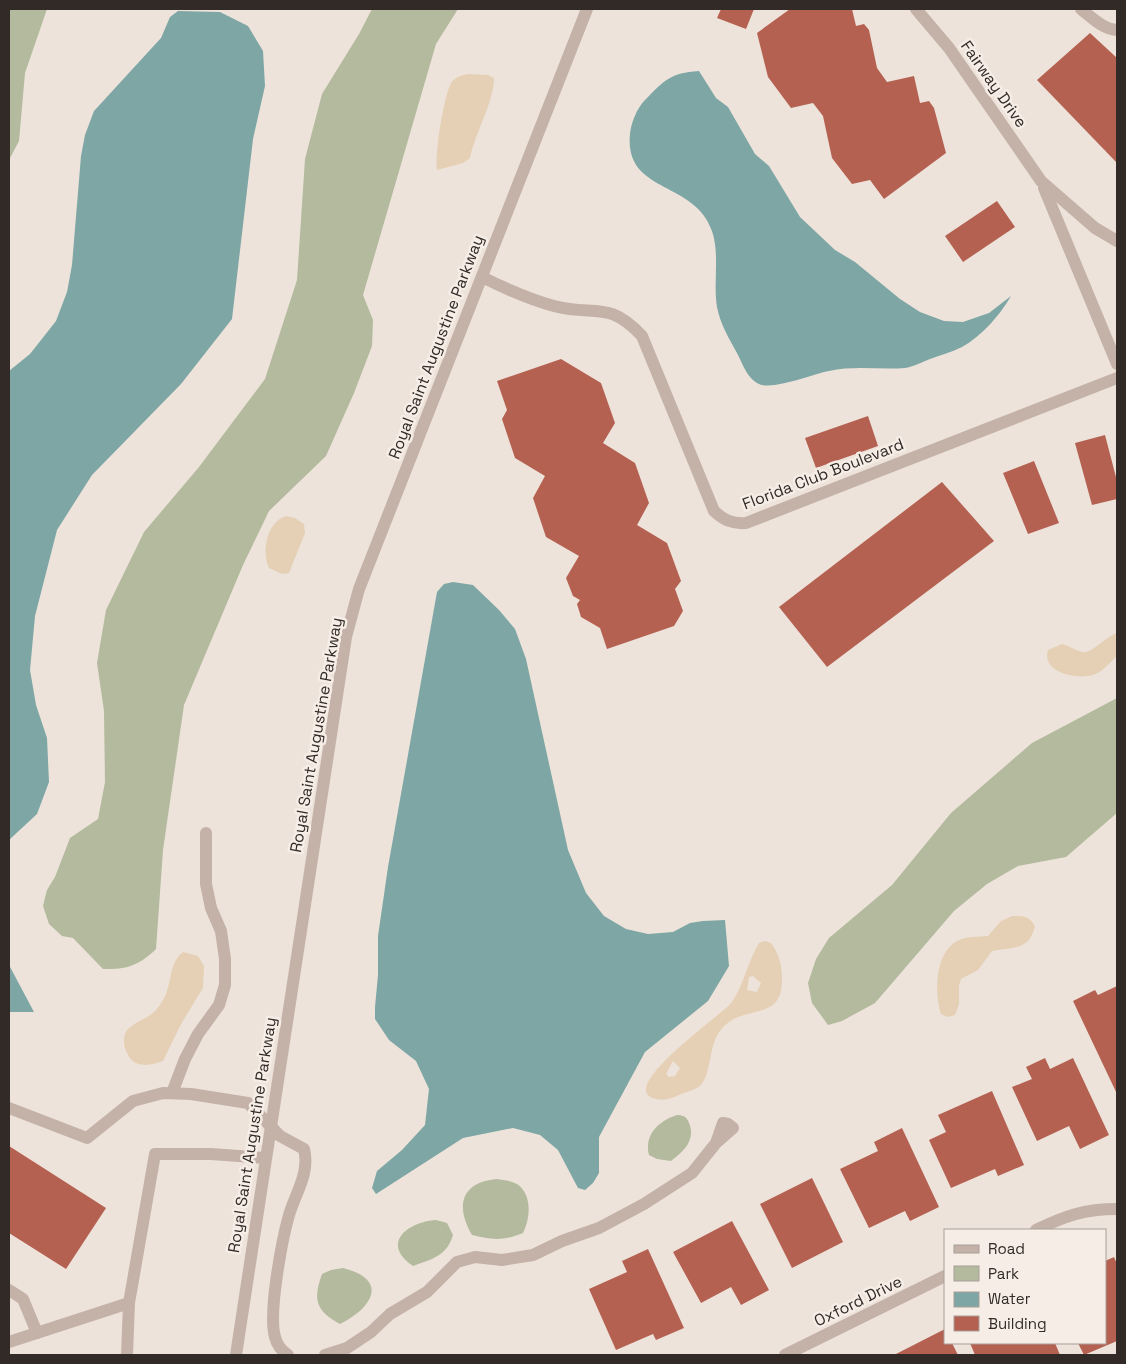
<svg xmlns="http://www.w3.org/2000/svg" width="1126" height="1364" viewBox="0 0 1126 1364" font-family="'Space Grotesk',sans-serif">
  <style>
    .green { fill: #b3ba9d }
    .sand { fill: #e5d0b5; fill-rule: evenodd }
    .water { fill: #7da6a5 }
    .building { fill: #b56151 }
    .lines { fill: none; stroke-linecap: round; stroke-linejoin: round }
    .minor { stroke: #c4b2a8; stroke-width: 12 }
    .labels { text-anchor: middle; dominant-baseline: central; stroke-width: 5; stroke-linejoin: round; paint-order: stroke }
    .street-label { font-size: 16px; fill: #322a27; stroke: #f6ede6 }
  </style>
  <rect width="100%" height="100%" fill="#ede3da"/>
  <g class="green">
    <path d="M 9,9 L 47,9 L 25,73 L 19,141 L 9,160 Z"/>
    <path d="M 372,9 L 458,9 L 436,44 L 363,295 L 373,320 L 372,346 L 354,393 L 326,456 L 269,511 L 243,565 L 184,705 L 163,850 L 156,949 C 140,965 126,970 103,969 L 73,938 L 62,936 L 49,924 L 43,906 L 47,890 L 55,877 L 70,838 L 98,819 L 105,782 L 104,711 L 97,663 L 106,610 L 144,532 L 199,467 L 265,379 L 297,280 L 305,159 L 322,94 L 359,34 Z"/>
    <path d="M 1117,698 L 1117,813 L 1066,857 L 1018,866 L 987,884 L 954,911 L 875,1003 L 842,1021 L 828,1025 L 812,1003 L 808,983 L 816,959 L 829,938 L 892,885 L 951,813 L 1032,743 Z"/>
    <path d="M 677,1115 C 683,1115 687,1117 689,1123 C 696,1140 684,1151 671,1161 L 657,1159 L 649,1155 C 644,1134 659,1121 677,1115 Z"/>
    <path d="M 497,1179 C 503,1180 512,1181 517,1184 C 533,1195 530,1219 523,1233 C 504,1241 491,1240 472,1235 C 455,1206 461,1182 497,1179 Z"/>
    <path d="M 436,1220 L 447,1223 L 453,1235 C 447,1256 432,1259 413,1266 C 380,1243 408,1222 436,1220 Z"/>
    <path d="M 343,1268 C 390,1280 372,1308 340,1324 C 315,1311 313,1299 322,1274 L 331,1270 Z"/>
  </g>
  <g class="sand">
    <path d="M 468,74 L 488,75 L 494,78 C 494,102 475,133 470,158 L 463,163 L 437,170 C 434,155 444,96 451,83 C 455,77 462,75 468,74 Z"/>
    <path d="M 286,516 L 295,518 L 304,524 L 305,533 L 289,573 L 282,574 L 269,568 C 261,551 267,522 286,516 Z"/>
    <path d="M 1117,633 L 1117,656 C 1109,663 1103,672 1093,675 C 1076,680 1041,672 1048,650 L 1062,644 C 1069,646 1075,650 1082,652 C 1092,654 1105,637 1117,633 Z"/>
    <path d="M 1012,916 C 1024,916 1029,916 1035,926 C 1029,951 1013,947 992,951 L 978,970 L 961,979 L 959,986 L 959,1004 L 955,1015 L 948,1017 L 941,1014 C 934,993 935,953 957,941 C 966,936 979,937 988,936 L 1001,921 Z"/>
    <path d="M 765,941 L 771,943 C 779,954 782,964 782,978 C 783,1025 742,1001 720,1031 C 708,1046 712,1076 699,1087 C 694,1090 686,1092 681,1094 C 673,1098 665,1101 656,1099 C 612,1090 726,1012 732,1002 C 744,984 748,961 759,943 ZM 753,976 L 761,983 L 757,992 L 747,990 L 749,977 ZM 673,1061 L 680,1068 L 675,1076 L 669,1077 L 666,1074 Z"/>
    <path d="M 183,952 L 198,956 L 204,966 L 203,988 L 181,1024 L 163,1061 C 154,1064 145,1067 136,1063 C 130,1060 127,1054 125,1048 C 119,1025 139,1024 153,1013 C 158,1009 164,999 166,994 C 172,978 170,962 183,952 Z"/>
  </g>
  <g class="water">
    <path d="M 178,11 L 220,12 L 248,26 L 263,51 L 265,86 L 253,139 L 232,319 L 181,384 L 92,475 L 57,530 L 35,616 L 30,670 L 36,705 L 47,738 L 49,782 L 37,814 L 9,840 L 9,371 L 30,354 L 56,321 L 67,292 L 72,265 L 81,156 L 85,135 L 94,111 L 161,38 L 170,17 Z"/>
    <path d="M 699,71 L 716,98 L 728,107 L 755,154 L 769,166 L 800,217 L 835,250 L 855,262 L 900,299 L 920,312 L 944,321 L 963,322 L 989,313 L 1011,296 C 1000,315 982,336 962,347 C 952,352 940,355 930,359 C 922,362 913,367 905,368 C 879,370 855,365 829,371 C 812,374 770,392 757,383 C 747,377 743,365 738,355 C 730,340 720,324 717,307 C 713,282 720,255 712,231 C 695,180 624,194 630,134 C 631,123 637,108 645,100 C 665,80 670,73 699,71 Z"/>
    <path d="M 453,582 L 473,585 L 499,610 L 515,629 L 526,659 L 568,850 L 586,893 L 604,916 L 626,929 L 648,934 L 673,932 L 690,923 L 703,921 L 725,920 L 729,966 L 708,1001 L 645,1052 L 599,1137 L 599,1173 L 593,1183 L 585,1190 L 578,1188 L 558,1150 L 540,1135 L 513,1128 L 463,1138 L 376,1194 L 372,1188 L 377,1171 L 402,1150 L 425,1125 L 429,1089 L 416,1061 L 389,1040 L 375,1019 L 375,1007 L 378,975 L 378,936 L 388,867 L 437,592 L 444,584 Z"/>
    <path d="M 9,965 L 34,1012 L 9,1012 Z"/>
  </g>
  <g class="building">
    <path d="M 721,9 L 754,9 L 746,29 L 717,18 Z"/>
    <path d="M 790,9 L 852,9 L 856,26 L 864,24 L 869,30 L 877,68 L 887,82 L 914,76 L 920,103 L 929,101 L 934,108 L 946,153 L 884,199 L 870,180 L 852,184 L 832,158 L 823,116 L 813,103 L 791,108 L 768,77 L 757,33 Z"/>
    <path d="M 1090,33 L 1117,58 L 1117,163 L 1037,80 Z"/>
    <path d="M 997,201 L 1015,227 L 963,262 L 945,236 Z"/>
    <path d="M 561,359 L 601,383 L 615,423 L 603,443 L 635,463 L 649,503 L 637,525 L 667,543 L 681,581 L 675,589 L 683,611 L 674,626 L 607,649 L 600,628 L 581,617 L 577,604 L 580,600 L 573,596 L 566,578 L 579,556 L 546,537 L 533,498 L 545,476 L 515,458 L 502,419 L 507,410 L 497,381 Z"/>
    <path d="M 868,416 L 878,446 L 816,468 L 805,438 Z"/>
    <path d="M 1105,435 L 1117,481 L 1117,499 L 1092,505 L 1075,443 Z"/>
    <path d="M 1034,461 L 1059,523 L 1028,534 L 1003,473 Z"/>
    <path d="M 942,482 L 994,541 L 827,667 L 779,607 Z"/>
    <path d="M 1117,986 L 1117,1094 L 1073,1001 L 1095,990 L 1098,995 Z"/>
    <path d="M 1045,1058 L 1050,1069 L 1073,1058 L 1109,1135 L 1080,1149 L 1069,1126 L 1037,1141 L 1012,1087 L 1032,1079 L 1026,1067 Z"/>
    <path d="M 992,1091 L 1024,1165 L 998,1176 L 995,1169 L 951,1188 L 929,1140 L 946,1132 L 938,1115 Z"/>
    <path d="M 902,1128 L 939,1207 L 910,1221 L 905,1211 L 869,1228 L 840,1169 L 878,1151 L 874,1142 Z"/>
    <path d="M 9,1146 L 106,1208 L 66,1269 L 9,1233 Z"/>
    <path d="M 812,1178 L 843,1242 L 792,1268 L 760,1204 Z"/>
    <path d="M 732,1221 L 769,1290 L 741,1305 L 731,1287 L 701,1303 L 673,1252 Z"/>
    <path d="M 648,1249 L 684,1328 L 656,1340 L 653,1334 L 616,1350 L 589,1289 L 627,1272 L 622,1261 Z"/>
    <path d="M 1114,1257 L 1117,1264 L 1117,1341 L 1084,1355 L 1078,1343 L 1105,1343 L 1105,1261 Z"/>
    <path d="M 945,1329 L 945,1343 L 952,1343 L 958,1355 L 894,1355 Z"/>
    <path d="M 970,1343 L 1055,1343 L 1060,1355 L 975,1355 Z"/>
  </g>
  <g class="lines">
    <g class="minor">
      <path d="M 916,9 L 949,48 L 1041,181 L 1095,228 L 1117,241"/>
      <path d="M 1081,9 C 1091,17 1104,30 1117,30"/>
      <path d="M 1044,188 L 1117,364"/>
      <path d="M 482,277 C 506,289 528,299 554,306 C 594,317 608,299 642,336 L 714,511 C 724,520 732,524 746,523 L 1117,378"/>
      <path d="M 172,1093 L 185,1059 L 198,1034 L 219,1005 L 225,985 L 225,959 L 221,931 L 211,908 L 206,884 L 206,833"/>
      <path d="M 9,1108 L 87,1138 L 133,1101 L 163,1093 L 191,1094 L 248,1103 L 280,1136 L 304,1149 C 310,1173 296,1192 289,1215 C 282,1240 268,1313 275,1337 C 277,1345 282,1351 288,1355"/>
      <path d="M 1036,1230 C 1065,1216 1084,1209 1117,1209"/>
      <path d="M 9,1290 L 23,1299 L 37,1333"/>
      <path d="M 9,1342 L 129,1303"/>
      <path d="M 127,1355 L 129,1303 L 155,1154 L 211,1154 L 265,1158"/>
      <path d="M 236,1355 L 346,637 L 359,589 L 587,9"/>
      <path d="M 325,1355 L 347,1348 L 371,1332 L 390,1314 L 427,1292 L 457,1262 L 475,1257 L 502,1260 L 533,1255 L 562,1241 L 599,1228 L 644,1204 L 692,1173 L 716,1143 L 733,1128 L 728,1124 L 723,1123 L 716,1143"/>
      <path d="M 785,1355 L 945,1276"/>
    </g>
  </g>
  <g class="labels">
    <g class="street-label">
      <text transform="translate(994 84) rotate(55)">Fairway Drive</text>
      <text transform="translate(436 347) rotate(-69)">Royal Saint Augustine Parkway</text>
      <text transform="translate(823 474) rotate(-21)">Florida Club Boulevard</text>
      <text transform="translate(316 735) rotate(-80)">Royal Saint Augustine Parkway</text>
      <text transform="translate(252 1135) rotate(-81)">Royal Saint Augustine Parkway</text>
      <text transform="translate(858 1301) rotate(-26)">Oxford Drive</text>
    </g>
  </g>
  <rect width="1126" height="1364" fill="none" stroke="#322a27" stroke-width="20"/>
  <rect x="944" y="1229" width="162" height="115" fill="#f6ede6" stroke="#a89f9a"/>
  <rect x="954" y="1245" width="25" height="8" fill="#c4b2a8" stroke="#a89f9a"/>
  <text x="988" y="1254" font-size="15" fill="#322a27">Road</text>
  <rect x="954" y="1266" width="25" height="15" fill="#b3ba9d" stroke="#a89f9a"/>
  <text x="988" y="1279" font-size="15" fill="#322a27">Park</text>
  <rect x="954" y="1292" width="25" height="15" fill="#7da6a5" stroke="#a89f9a"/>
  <text x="988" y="1304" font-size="15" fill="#322a27">Water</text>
  <rect x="954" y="1316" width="25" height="15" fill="#b56151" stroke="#a89f9a"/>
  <text x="988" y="1329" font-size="15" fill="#322a27">Building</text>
</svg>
